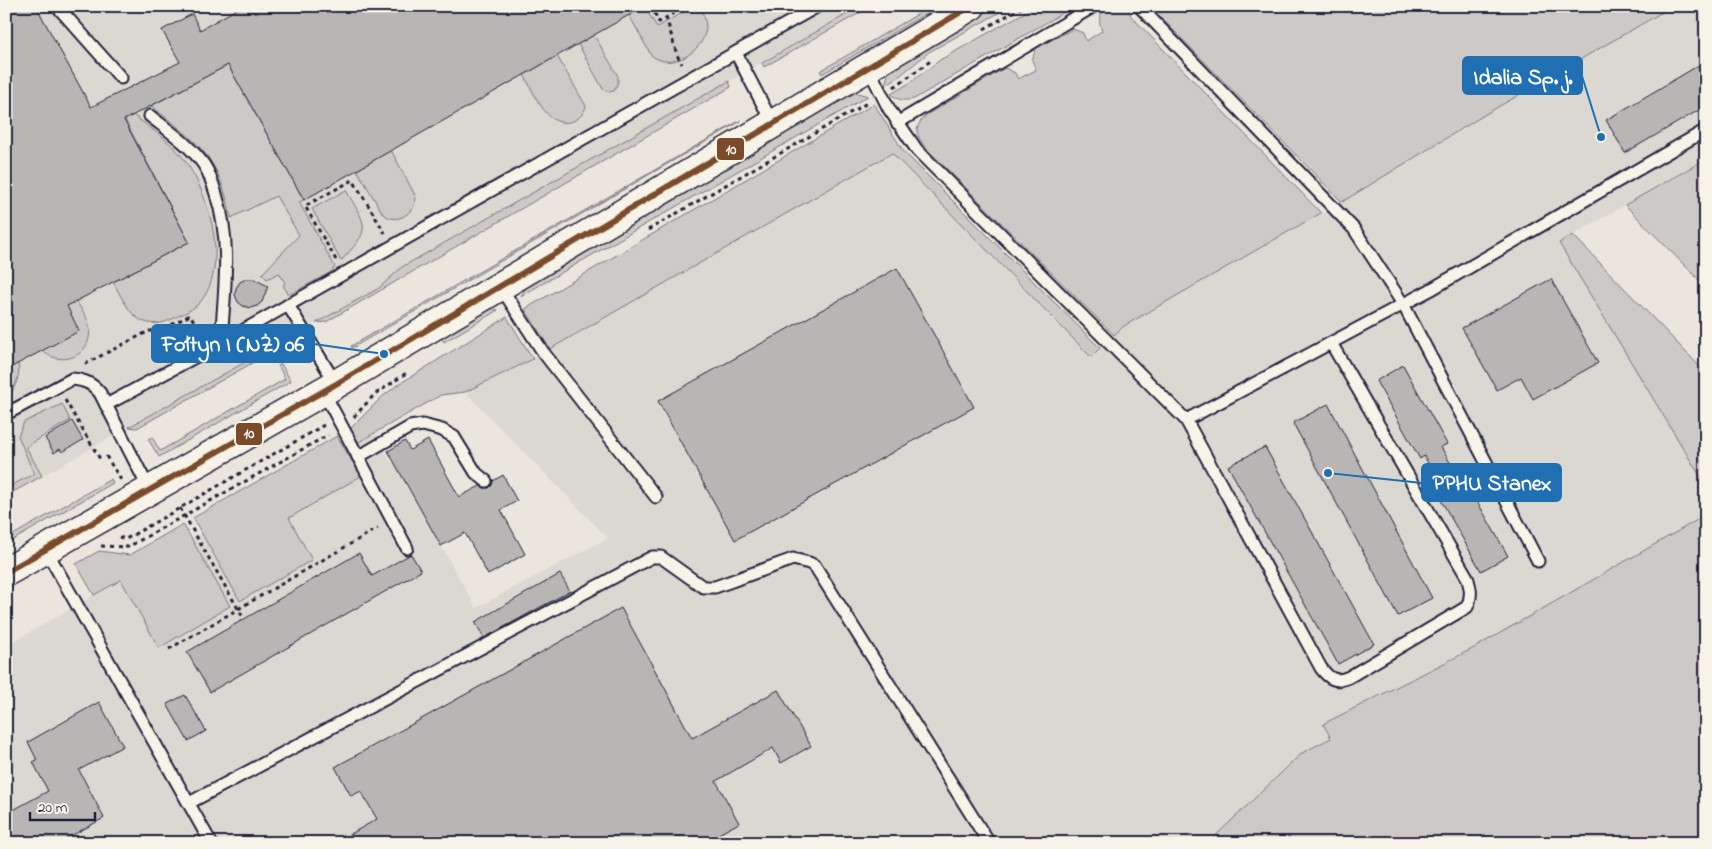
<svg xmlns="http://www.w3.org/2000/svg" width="1712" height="849" viewBox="0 0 1712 849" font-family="'Indie Flower',sans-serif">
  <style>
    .built { fill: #dbd8d2 }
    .green { fill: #cdc9c6; stroke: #787680 }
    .building { fill: #b8b6b5; stroke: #22223b }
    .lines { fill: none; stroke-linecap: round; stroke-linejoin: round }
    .lane-casing { stroke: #22223b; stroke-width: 15 }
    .secondary-casing { stroke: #22223b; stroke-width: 31 }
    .path { stroke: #22223b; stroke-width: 3; stroke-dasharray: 4 4; stroke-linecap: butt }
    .lane { stroke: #f7f3e8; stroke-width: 11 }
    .secondary { stroke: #f7f3e8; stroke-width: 28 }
    .bus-1-casing { stroke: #f7f3e8; stroke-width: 10 }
    .bus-1 { stroke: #7a4b2a; stroke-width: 6 }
    .leader { fill: none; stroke: #1f6fb2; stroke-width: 2 }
    .callout-dot { fill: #1f6fb2; stroke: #f7f3e8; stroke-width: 2 }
    .callout { fill: #1f6fb2; stroke: #1f6fb2; stroke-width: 2 }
    .callout-label { font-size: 22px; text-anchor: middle; font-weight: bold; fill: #fff }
    .line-badge { stroke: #f7f3e8; stroke-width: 2 }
    .badge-label { font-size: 14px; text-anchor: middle; font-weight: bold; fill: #fff }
  </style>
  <rect width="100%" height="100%" fill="#eae6de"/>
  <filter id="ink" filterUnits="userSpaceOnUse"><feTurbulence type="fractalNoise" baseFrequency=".02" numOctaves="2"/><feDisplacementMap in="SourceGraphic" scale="10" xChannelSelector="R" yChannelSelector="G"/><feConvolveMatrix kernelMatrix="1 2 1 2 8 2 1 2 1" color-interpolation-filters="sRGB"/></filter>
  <g filter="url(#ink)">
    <g class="built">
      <path d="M 6,6 L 861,6 L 402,267 L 379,288 L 6,496 Z"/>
      <path d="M 1673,6 L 1706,6 L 1706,159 L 1559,243 L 1706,486 L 1706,515 L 1474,648 L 1323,724 L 1331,738 L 1302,753 L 1208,843 L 6,843 L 6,646 L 375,432 L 391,462 L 394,461 L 476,608 L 608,538 L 465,392 L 550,349 L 892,153 L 1091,357 L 1124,326 L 1333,207 L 1484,115 Z"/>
    </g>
    <g class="green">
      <path d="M 644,6 L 657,27 L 694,6 L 699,6 C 703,13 706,20 706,28 C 704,52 671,72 651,55 L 629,15 Z"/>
      <path d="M 861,6 L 872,6 L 764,67 L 762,63 Z"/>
      <path d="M 932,6 L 939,6 L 822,74 L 820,71 Z"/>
      <path d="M 992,6 L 1011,6 L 929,52 L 897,78 L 885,85 L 889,70 L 903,59 Z"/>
      <path d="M 1036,6 L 1075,6 L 914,99 C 904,101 899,101 891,94 L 908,84 L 940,60 Z"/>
      <path d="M 1110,6 L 1126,6 L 1131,16 L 1321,213 L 1124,326 L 1114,335 L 929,151 C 917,136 911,131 926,115 L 1005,68 L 1015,73 L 1018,79 L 1036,70 L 1032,60 L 1036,48 L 1073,29 L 1083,33 L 1086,41 L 1102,31 C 1098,20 1098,13 1110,6 Z"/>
      <path d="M 1150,6 L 1673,6 L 1484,115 L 1342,202 Z"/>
      <path d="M 594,35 L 618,76 L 618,82 L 614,91 L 609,92 L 603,89 L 578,44 Z"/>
      <path d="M 557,56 L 586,106 C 584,113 580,118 573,121 C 547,131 534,92 524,75 Z"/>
      <path d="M 228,65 L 304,200 L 299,202 L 335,267 L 331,272 L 289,295 L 283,285 L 285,283 L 279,273 L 267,279 L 262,274 L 299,235 L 276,196 L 231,218 C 219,156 199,143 151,106 Z"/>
      <path d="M 729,81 L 731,87 L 326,322 L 316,323 L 379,288 L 402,267 Z"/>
      <path d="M 854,92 L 868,96 L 521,296 L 528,284 L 845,94 Z"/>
      <path d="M 874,104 L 904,152 L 1100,348 L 1091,357 L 892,153 L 550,349 L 525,309 Z"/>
      <path d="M 133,115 C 149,127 167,139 180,154 C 208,188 231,263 201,301 C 194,310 182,314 172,319 C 160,325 148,326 136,317 C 126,308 120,294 113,282 L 189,242 L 125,120 Z"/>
      <path d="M 741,120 L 741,121 L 352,348 L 351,346 Z"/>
      <path d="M 391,150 L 416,197 C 415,212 398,226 383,214 L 357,170 Z"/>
      <path d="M 1706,159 L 1706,287 L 1625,205 Z"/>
      <path d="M 346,190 C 368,229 372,227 341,261 L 312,209 Z"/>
      <path d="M 1573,235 L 1706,373 L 1706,486 L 1559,243 Z"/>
      <path d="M 76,301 C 81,309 88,317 89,326 C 94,352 67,368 45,353 C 37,347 33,336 28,327 Z"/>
      <path d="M 488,308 L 498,310 L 444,342 L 439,334 Z"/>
      <path d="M 507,317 L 533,359 L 465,392 L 441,395 L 357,443 L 350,429 L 382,397 L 396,386 Z"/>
      <path d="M 299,332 L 291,341 L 137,428 L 129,427 Z"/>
      <path d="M 6,339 C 24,368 22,374 6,403 Z"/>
      <path d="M 281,364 L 291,381 L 159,457 L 148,439 L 152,437 L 160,451 L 285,379 L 278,365 Z"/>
      <path d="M 62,404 L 70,420 L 26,447 L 42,476 L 6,496 L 6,488 L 34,474 L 18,436 L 24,422 Z"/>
      <path d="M 337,436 L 361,476 L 289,518 L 312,560 L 240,601 L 193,518 Z"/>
      <path d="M 111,479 L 113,483 L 6,544 L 6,539 Z"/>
      <path d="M 1706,515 L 1706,843 L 1208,843 L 1302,753 L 1331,738 L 1323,724 L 1474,648 Z"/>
      <path d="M 183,524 L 230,606 L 159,648 L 121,580 L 94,595 L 76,564 L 99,551 L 130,555 Z"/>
    </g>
    <g class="building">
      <path d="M 6,6 L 36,6 L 91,107 L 180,62 L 162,30 L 192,14 L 200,30 L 242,6 L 645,6 L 304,200 L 228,65 L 124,120 L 189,242 L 67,306 L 79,331 L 6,370 Z"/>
      <path d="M 1706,61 L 1706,106 L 1625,153 L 1606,120 Z"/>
      <path d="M 897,268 L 974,407 L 735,540 L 658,401 Z"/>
      <path d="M 246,279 L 254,279 L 268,286 L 262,302 L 257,306 L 250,308 L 243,306 L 238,302 L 235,295 L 236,288 L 240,282 Z"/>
      <path d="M 1551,279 L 1598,363 L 1533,399 L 1521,377 L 1497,390 L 1462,328 Z"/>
      <path d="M 1403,365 L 1447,444 L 1441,447 L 1460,480 L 1464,478 L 1508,556 L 1481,571 L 1437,493 L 1443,490 L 1424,456 L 1420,459 L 1376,381 Z"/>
      <path d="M 1328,404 L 1432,598 L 1398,616 L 1293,423 Z"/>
      <path d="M 72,421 L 83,440 L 62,452 L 60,449 L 54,453 L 45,438 Z"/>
      <path d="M 428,440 L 459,497 L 480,486 L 484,488 L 489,488 L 492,485 L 493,481 L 503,475 L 517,501 L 501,510 L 525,554 L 488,575 L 465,533 L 441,546 L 388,451 L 405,441 L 410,450 Z"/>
      <path d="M 1265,447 L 1374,644 L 1338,664 L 1228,466 Z"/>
      <path d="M 359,553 L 372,576 L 411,554 L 421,571 L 210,692 L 187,652 Z"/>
      <path d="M 560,574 L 570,591 L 484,638 L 475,622 Z"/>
      <path d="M 621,608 L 692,738 L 778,690 L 811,746 L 781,763 L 773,748 L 716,781 L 739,823 L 702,843 L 335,843 L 377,819 L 361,791 L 351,796 L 335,767 Z"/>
      <path d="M 185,695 L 206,731 L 188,741 L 167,704 Z"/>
      <path d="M 99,702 L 123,746 L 79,770 L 104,818 L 58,843 L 6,843 L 6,814 L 48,791 L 33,762 L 37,760 L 28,742 Z"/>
    </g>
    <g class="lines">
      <g class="lane-casing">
        <g id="lane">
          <path d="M 57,6 L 121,78"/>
          <path d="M 1139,6 L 1354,229 L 1403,304 L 1538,561"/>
          <path d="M 736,53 L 773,124"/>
          <path d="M 868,67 L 889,109 L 917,150 L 1186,420 L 1430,290 L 1706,130"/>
          <path d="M 150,116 C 169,131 190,145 204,165 C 210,174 213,184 216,194 C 232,244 224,291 221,343"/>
          <path d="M 897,123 L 1094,6"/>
          <path d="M 500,286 L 543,352 L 656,497"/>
          <path d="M 288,305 L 336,384"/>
          <path d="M 323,391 L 407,548"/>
          <path d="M 106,405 L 221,343 L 818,6"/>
          <path d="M 6,414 L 72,379 C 84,380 92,383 100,393 L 149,489"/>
          <path d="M 1186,420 L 1321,668 C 1329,679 1336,683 1349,677 L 1467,607 C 1472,596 1471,589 1467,577 L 1331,343"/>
          <path d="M 358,457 L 410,427 L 423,425 L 442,430 L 454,437 L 476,473 L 486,481"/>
          <path d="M 46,550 L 211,843"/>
          <path d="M 189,803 L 652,557 L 661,557 L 703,587 L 715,587 L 793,559 L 809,563 L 815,566 L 989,843"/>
        </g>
      </g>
      <g class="secondary-casing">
        <path id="secondary" d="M 6,572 L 336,384 L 971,6"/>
      </g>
      <g class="path">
        <path d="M 651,6 L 659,22 L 686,6"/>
        <path d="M 666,17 L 677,55 L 682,64"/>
        <path d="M 984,29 L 1024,6"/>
        <path d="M 894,87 L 932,60"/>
        <path d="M 648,230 L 867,103"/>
        <path d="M 336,260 L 305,206 L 353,180 L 385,233"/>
        <path d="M 85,364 L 149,331 L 160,331 L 190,315 L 203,335"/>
        <path d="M 65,400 L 100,459"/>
        <path d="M 354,417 L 374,395 L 408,372"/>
        <path d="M 106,456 L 121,480"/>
        <path d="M 180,508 L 244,619"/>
        <path d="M 119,537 L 126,539 L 324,425"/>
        <path d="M 101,546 L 128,547 L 328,435"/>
        <path d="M 169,649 L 378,528"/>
      </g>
      <use href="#lane" class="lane"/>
      <use href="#secondary" class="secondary"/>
      <g class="bus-1-casing">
        <path id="bus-1" d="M 6,572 L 336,384 L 971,6"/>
      </g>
      <use href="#bus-1" class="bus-1"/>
    </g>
  </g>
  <path class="leader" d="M1601 137L1582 76M384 354L314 344M1328 473L1422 483"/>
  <g class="callout-dot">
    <circle cx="1601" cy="137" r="5"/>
    <circle cx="384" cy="354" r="5"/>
    <circle cx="1328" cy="473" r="5"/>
  </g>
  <g class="callout">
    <rect x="1463" y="57" width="119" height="37" rx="5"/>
    <rect x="152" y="325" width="162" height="37" rx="5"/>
    <rect x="1422" y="464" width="139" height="37" rx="5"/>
  </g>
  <g class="callout-label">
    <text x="1523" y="84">Idalia Sp. j.</text>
    <text x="233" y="351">Fołtyn I (NŻ) 06</text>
    <text x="1492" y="490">PPHU Stanex</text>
  </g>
  <g class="line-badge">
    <rect x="716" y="137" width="29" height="24" rx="5" fill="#7a4b2a"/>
    <rect x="235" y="422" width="28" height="24" rx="5" fill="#7a4b2a"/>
  </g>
  <g class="badge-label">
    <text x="731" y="154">10</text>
    <text x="249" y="438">10</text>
  </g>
  <rect width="1712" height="849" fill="none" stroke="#f7f3e8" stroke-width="25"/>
  <rect x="12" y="12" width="1687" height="824" fill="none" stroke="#22223b" stroke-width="2" filter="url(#ink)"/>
  <path d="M30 812v8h65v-8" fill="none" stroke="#22223b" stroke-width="2.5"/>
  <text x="38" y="812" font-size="15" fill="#22223b" stroke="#f7f3e8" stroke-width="4" paint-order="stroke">20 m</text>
</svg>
